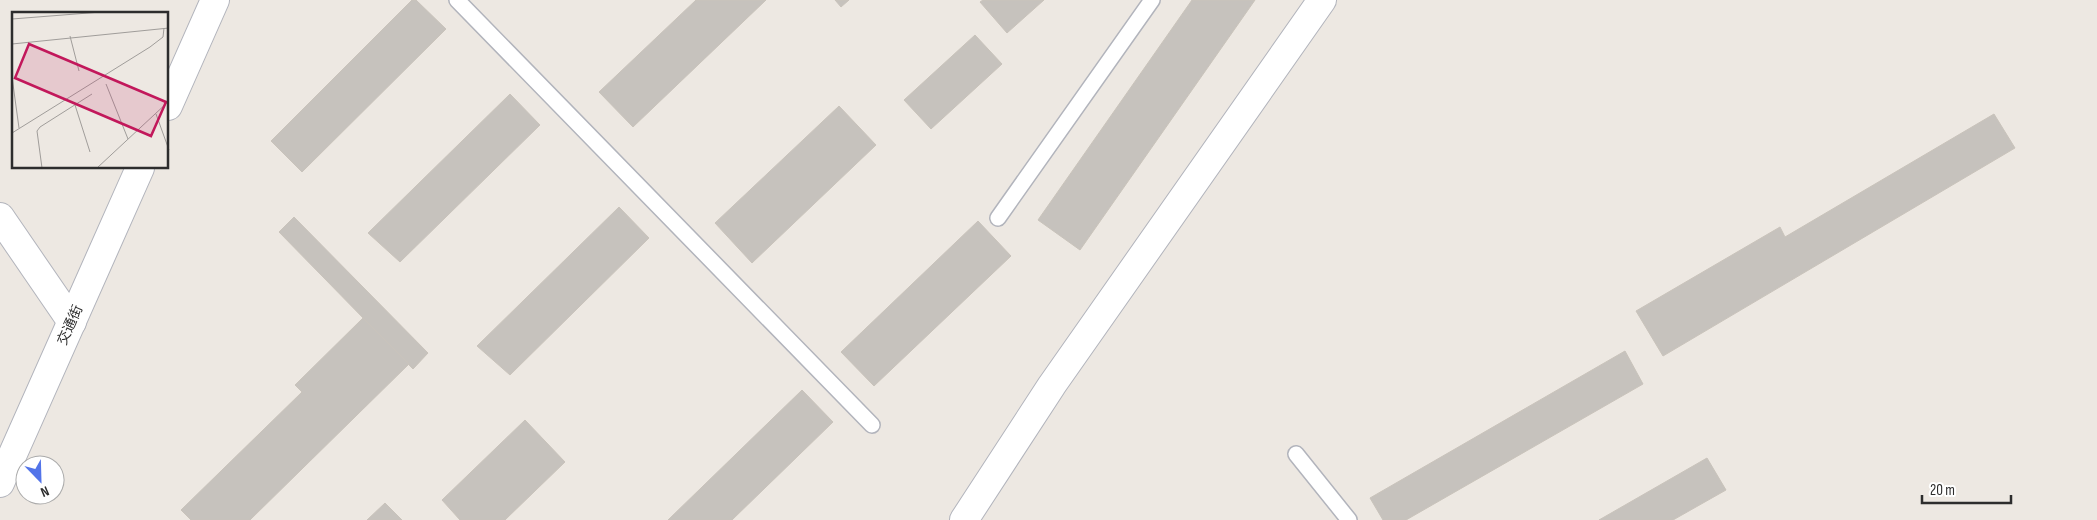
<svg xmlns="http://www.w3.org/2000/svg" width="2097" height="520" viewBox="0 0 2097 520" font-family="'Sofia Sans Condensed','Noto Sans SC',sans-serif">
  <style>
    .building { fill: #c6c2bd; stroke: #c9c3bb }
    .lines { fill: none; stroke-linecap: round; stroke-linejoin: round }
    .lane-casing { stroke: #b2b4bc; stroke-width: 18 }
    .street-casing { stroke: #b2b4bc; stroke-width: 30 }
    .secondary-casing { stroke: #b2b4bc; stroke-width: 30 }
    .lane { stroke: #fff; stroke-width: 15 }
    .street { stroke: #fff; stroke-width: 28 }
    .secondary { stroke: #fff; stroke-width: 28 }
    .labels { text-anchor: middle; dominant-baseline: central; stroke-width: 5; stroke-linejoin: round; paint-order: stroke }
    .street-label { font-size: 14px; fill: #2d2d2d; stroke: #fff }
    .inset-road { fill: none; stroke: #a09d9a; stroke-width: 1 }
    .view { fill: #c2185b; fill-opacity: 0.15; stroke: #c2185b; stroke-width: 2.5 }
    .inset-edge { fill: none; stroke: #2d2d2d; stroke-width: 2.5 }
  </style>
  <rect width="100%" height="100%" fill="#ede8e2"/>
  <g class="building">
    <path d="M 412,0 L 416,0 L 446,29 L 302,172 L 271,141 Z"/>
    <path d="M 696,0 L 766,0 L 633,127 L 599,92 Z"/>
    <path d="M 835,0 L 849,0 L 841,7 Z"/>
    <path d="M 983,0 L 1044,0 L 1007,33 L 980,2 Z"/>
    <path d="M 1192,0 L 1255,0 L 1080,250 L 1038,220 Z"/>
    <path d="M 975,35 L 1002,64 L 931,129 L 904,100 Z"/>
    <path d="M 510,94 L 540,125 L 400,262 L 368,233 Z"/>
    <path d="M 839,106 L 876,145 L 752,263 L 715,223 Z"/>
    <path d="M 1994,114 L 2015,148 L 1663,356 L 1636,311 L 1780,227 L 1785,237 Z"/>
    <path d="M 619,207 L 649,238 L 510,375 L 477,346 Z"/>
    <path d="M 294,217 L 428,353 L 413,369 L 279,232 Z"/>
    <path d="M 978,221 L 1011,256 L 874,386 L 841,352 Z"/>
    <path d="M 363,318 L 409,364 L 250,520 L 191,520 L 181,510 L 302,392 L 295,385 Z"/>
    <path d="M 1625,351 L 1643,384 L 1406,520 L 1383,520 L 1370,498 Z"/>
    <path d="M 802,390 L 833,422 L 732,520 L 668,520 Z"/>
    <path d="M 525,420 L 565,462 L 505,520 L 460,520 L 442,500 Z"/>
    <path d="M 1707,458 L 1726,490 L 1673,520 L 1599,520 Z"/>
    <path d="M 385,503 L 402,520 L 367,520 Z"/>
  </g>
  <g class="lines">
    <g class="lane-casing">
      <g id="lane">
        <path d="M 457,0 L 872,425"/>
        <path d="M 998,218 L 1152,0"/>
        <path d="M 1296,454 L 1349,520"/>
      </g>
    </g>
    <g class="street-casing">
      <g id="street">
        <path d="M 0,217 L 72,322"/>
        <path d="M 964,520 L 1052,385 L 1322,0"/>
      </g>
    </g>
    <g class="secondary-casing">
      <g id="secondary">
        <path d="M 168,106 L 215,0"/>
        <path d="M 0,483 L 140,168"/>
      </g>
    </g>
    <use href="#lane" class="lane"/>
    <use href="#street" class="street"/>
    <use href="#secondary" class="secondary"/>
  </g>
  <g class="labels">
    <g class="street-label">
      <text transform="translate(70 325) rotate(-66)">交通街</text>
    </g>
  </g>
  <g transform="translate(12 12)">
    <rect width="156" height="156" fill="#ede8e2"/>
    <path class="inset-road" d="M 0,7 L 89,0M 58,24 L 67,59M 0,32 L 157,16M 0,65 L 7,116M 94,72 L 116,127M 63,93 L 78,140M 144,102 L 157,138M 0,121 L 138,35 L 151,25 L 152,16M 30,156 L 25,119 L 28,115 L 80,82M 85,156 L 157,89"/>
    <path class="view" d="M 17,32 L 154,90 L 139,124 L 3,66 Z"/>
    <rect width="156" height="156" class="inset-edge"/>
  </g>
  <g transform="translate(40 480) rotate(157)"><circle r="24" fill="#ffffff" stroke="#ababab"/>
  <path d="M0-4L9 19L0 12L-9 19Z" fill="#5374e9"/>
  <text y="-8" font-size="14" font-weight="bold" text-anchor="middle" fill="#2d2d2d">N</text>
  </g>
  <path d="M1922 495v8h89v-8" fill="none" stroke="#2d2d2d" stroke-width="2.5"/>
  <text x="1930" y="495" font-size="15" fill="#2d2d2d" stroke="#ffffff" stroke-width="4" paint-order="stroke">20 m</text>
</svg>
